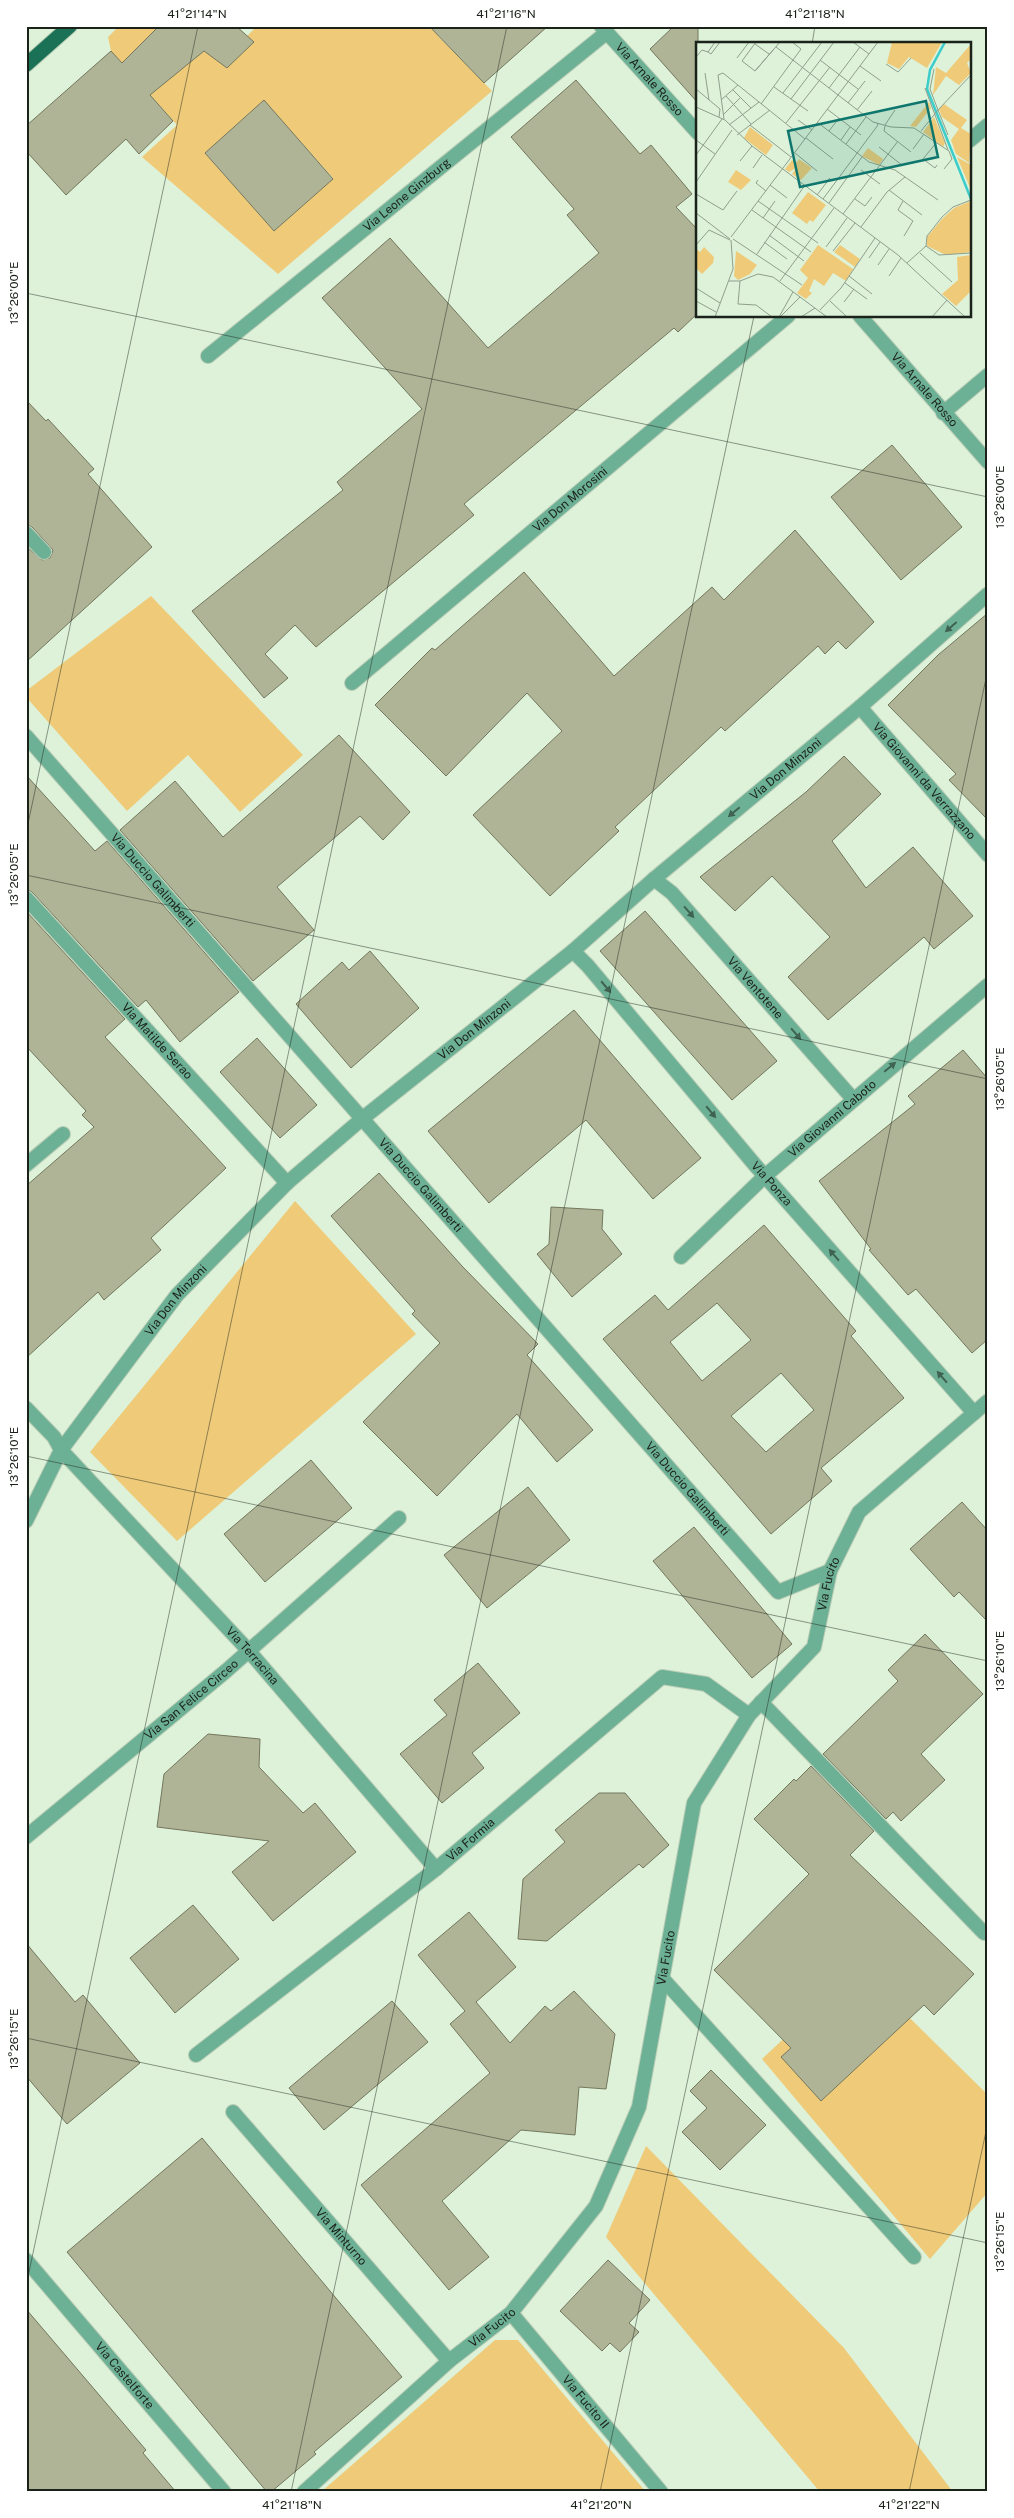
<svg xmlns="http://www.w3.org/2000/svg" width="1014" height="2518" viewBox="0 0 1014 2518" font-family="'Public Sans',sans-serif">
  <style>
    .green { fill: #efcb79; fill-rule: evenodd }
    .building { fill: #b0b497; stroke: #73775c; fill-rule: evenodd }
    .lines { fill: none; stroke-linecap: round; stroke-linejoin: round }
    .service-casing { stroke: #bacdb6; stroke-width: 16 }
    .minor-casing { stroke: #bacdb6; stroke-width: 16 }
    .tertiary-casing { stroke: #bacdb6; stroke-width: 16 }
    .primary-casing { stroke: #bacdb6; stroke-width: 16 }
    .service { stroke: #6cb095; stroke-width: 14 }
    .minor { stroke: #6cb095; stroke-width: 14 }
    .tertiary { stroke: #6cb095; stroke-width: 14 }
    .primary { stroke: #1b7156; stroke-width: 14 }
    .oneway { fill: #3f6251 }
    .ticks { fill: none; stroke: #1b2219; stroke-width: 1; stroke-opacity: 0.45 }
    .labels { text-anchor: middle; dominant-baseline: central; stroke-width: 4; stroke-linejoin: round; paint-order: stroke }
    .street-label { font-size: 12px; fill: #1b2219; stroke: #fff }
    .inset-river { fill: none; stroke: #3ccdcb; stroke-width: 2.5 }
    .inset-road { fill: none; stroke: #8f9f8c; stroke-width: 1 }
    .view { fill: #0f766e; fill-opacity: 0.15; stroke: #0f766e; stroke-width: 2.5 }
    .inset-edge { fill: none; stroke: #1b2219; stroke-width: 2.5 }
    .neatline { fill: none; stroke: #1b2219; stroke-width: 2 }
    .ticks-label { font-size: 12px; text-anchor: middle; fill: #1b2219 }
  </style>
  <rect width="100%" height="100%" fill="#ddf2d9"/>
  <g class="green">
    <path d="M 119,26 L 159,26 L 183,68 L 204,51 L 254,42 L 247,36 L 257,26 L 441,26 L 438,36 L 492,91 L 278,274 L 142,157 L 177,125 L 111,51 L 108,37 ZM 264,101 L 333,178 L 274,231 L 205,153 Z"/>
    <path d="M 151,596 L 303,755 L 240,812 L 188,755 L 127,811 L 26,697 L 26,691 Z"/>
    <path d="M 295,1201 L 416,1334 L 177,1541 L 90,1452 Z"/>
    <path d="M 859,1968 L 988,2095 L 988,2192 L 930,2259 L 762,2059 Z"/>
    <path d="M 646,2146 L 844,2348 L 953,2492 L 820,2492 L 606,2237 Z"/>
    <path d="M 495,2340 L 518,2340 L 646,2492 L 321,2492 Z"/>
  </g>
  <g class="building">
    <path d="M 159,26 L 236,26 L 254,42 L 227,68 L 204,51 L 150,95 L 173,121 L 139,154 L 126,139 L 66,195 L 26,151 L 26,126 L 111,51 L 122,63 Z"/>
    <path d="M 429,26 L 548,26 L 484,83 Z"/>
    <path d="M 674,26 L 698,26 L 698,103 L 650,49 Z"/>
    <path d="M 576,80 L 640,154 L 651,145 L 692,194 L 676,207 L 698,230 L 698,313 L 678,332 L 674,328 L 464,504 L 474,515 L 316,647 L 295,625 L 265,654 L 288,678 L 264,698 L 192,611 L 343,490 L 337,482 L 422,409 L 322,298 L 390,238 L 488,348 L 599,253 L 567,215 L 574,209 L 511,137 Z"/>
    <path d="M 264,100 L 333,179 L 274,231 L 205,153 Z"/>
    <path d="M 26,400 L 46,421 L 48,419 L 94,469 L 88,474 L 152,547 L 26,662 L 26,546 L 42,560 L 50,558 L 53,550 L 32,527 L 26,524 Z"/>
    <path d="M 892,445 L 962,527 L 901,580 L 831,497 Z"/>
    <path d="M 795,530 L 874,622 L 846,649 L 838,641 L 825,654 L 818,646 L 725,731 L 721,727 L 615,827 L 619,831 L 550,896 L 473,815 L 562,731 L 527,693 L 446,776 L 375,705 L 432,648 L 435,650 L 524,572 L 614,676 L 712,587 L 724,600 Z"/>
    <path d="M 988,613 L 988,820 L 949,780 L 956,774 L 888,705 L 938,655 Z"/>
    <path d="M 339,735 L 410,812 L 383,840 L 360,816 L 277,887 L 314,930 L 253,981 L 120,830 L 175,781 L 223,837 Z"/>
    <path d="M 844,756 L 881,794 L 832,841 L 866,888 L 913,847 L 973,916 L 934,949 L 924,937 L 828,1020 L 788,977 L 830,937 L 772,876 L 735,911 L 700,877 L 806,792 Z"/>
    <path d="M 26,775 L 95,851 L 107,841 L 239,992 L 180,1042 L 146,1000 L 138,1007 L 32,892 L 26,889 Z"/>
    <path d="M 26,911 L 125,1019 L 105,1037 L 226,1168 L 151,1238 L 161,1250 L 104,1300 L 98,1292 L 26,1358 L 26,1186 L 94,1127 L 82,1115 L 86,1111 L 26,1046 Z"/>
    <path d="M 645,911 L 777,1061 L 732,1100 L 600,951 Z"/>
    <path d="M 370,951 L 419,1008 L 351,1068 L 296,1004 L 342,962 L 349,970 Z"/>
    <path d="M 574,1010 L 701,1158 L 653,1199 L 586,1120 L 489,1203 L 428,1131 Z"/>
    <path d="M 257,1038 L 317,1105 L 280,1138 L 220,1072 Z"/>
    <path d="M 963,1050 L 988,1079 L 988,1339 L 972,1353 L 916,1289 L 908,1295 L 869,1250 L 871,1249 L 819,1181 L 915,1104 L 908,1096 Z"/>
    <path d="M 379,1173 L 462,1266 L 538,1344 L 527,1355 L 593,1430 L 557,1462 L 517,1414 L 437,1496 L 363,1422 L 440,1343 L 412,1314 L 415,1311 L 331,1216 Z"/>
    <path d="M 551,1207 L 603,1210 L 602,1229 L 622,1254 L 572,1297 L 537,1254 L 549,1244 Z"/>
    <path d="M 764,1225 L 856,1331 L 851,1336 L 904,1398 L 821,1468 L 832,1481 L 771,1534 L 603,1339 L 655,1295 L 668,1310 ZM 717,1303 L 751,1340 L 702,1381 L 670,1342 ZM 781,1373 L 814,1410 L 766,1452 L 731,1416 Z"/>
    <path d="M 311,1460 L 352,1508 L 265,1582 L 224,1534 Z"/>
    <path d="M 528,1487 L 570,1540 L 487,1608 L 444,1555 Z"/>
    <path d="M 962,1502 L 988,1531 L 988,1622 L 959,1592 L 954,1597 L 910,1549 Z"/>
    <path d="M 694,1527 L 792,1644 L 752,1678 L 653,1561 Z"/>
    <path d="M 925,1634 L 983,1694 L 921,1754 L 945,1780 L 901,1821 L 893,1812 L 886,1819 L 823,1754 L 898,1681 L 888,1670 Z"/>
    <path d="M 478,1663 L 520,1713 L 472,1753 L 484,1768 L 442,1803 L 400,1754 L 447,1715 L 434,1700 Z"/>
    <path d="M 208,1734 L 260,1739 L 259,1767 L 303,1813 L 315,1803 L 356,1852 L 273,1921 L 232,1872 L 269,1841 L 157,1827 L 164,1774 Z"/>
    <path d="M 811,1766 L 874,1831 L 850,1855 L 974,1974 L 934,2015 L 924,2005 L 821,2101 L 781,2057 L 791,2048 L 714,1970 L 809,1874 L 754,1819 L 794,1779 L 796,1781 Z"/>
    <path d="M 599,1793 L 625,1793 L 669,1845 L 643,1868 L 639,1864 L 547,1941 L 518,1939 L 523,1879 L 565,1842 L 555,1830 Z"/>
    <path d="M 193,1905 L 239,1959 L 175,2013 L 130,1958 Z"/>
    <path d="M 469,1912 L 516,1967 L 476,2002 L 510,2043 L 545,2006 L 551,2011 L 574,1991 L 615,2034 L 606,2089 L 579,2087 L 575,2135 L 521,2130 L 442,2201 L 489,2257 L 449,2290 L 361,2185 L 490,2073 L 450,2024 L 465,2011 L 418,1955 Z"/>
    <path d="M 26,1943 L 75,2002 L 83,1995 L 140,2063 L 67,2124 L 26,2076 Z"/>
    <path d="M 392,2001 L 428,2042 L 324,2130 L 289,2088 Z"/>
    <path d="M 711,2070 L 766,2125 L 720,2170 L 682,2132 L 707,2108 L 690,2091 Z"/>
    <path d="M 202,2138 L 402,2377 L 314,2452 L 316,2454 L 271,2492 L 267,2492 L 67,2252 Z"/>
    <path d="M 608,2260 L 650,2300 L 629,2323 L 639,2332 L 620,2352 L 610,2343 L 602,2351 L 560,2311 Z"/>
    <path d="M 26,2309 L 146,2450 L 143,2453 L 176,2492 L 26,2492 Z"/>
  </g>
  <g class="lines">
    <g class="service-casing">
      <path id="service" d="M 662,1978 L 914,2257"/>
    </g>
    <g class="minor-casing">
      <g id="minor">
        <path d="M 970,140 L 988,125"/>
        <path id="s1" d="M 208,356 L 606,33"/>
        <path d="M 943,413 L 988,375"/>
        <path d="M 26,533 L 44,552"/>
        <path id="s2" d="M 352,683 L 788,316"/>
        <path id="s3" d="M 860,707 L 988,855"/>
        <path id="s4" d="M 26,736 L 778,1592 L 830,1571"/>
        <path id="s5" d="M 654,879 L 672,893 L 853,1099"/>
        <path id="s6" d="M 26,898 L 287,1183"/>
        <path id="s7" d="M 573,951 L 588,966 L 755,1165 L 974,1413"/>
        <path d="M 26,1165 L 63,1134"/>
        <path id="s8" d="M 681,1257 L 765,1176 L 988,985"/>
        <path id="s9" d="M 26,1408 L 54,1437 L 61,1450 L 248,1650 L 436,1869"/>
        <path id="s10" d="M 26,1521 L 61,1450 L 177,1295 L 287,1183 L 363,1118 L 573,951 L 654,879 L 860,707 L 988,594"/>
        <path d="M 761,1702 L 984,1933"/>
        <path id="s11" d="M 26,1837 L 226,1671 L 399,1518"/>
        <path id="s12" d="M 196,2055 L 436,1869 L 662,1677 L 706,1684 L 749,1715"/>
        <path id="s13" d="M 233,2112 L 449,2361"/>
        <path id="s14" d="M 26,2260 L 224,2492"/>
        <path id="s15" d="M 511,2313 L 661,2492"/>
        <path id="s16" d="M 304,2492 L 449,2361 L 511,2313 L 596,2206 L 639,2107 L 694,1803 L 749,1715 L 814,1647 L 830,1571 L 859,1512 L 988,1401"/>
      </g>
    </g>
    <g class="tertiary-casing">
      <g id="tertiary">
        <path id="s17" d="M 601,26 L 698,133"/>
        <path id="s18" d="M 860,316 L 988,462"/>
      </g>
    </g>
    <g class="primary-casing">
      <path id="primary" d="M 26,65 L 70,26"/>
    </g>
    <use href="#service" class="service"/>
    <use href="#minor" class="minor"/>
    <use href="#tertiary" class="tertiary"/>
    <use href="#primary" class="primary"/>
  </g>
  <defs><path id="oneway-solid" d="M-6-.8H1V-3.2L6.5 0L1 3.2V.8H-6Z" transform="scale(1.25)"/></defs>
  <g class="oneway">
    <use href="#oneway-solid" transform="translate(951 627) rotate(139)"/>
    <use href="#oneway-solid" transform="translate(734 812) rotate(140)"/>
    <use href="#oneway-solid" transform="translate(689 912) rotate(49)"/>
    <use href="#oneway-solid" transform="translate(606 987) rotate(50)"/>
    <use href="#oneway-solid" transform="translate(796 1034) rotate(49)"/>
    <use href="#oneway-solid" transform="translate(890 1067) rotate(-40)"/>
    <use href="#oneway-solid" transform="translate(711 1112) rotate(50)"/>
    <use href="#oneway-solid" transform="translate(834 1255) rotate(-131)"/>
    <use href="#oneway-solid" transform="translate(942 1377) rotate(-131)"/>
  </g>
  <path class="ticks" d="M 812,44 L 815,26M 26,293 L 988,497M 26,833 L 198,26M 26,875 L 988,1079M 26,1456 L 988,1661M 26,2038 L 988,2243M 26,2286 L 507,26M 291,2492 L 754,316M 600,2492 L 988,669M 909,2492 L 988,2122"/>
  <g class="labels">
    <g class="street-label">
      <text stroke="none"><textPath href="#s17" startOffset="72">Via Arnale Rosso</textPath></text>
      <text stroke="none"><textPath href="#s1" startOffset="256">Via Leone Ginzburg</textPath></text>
      <text stroke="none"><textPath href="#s18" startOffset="98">Via Arnale Rosso</textPath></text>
      <text stroke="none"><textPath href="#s2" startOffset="285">Via Don Morosini</textPath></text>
      <text stroke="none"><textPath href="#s10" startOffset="1078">Via Don Minzoni</textPath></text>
      <text stroke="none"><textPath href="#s3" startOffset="98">Via Giovanni da Verrazzano</textPath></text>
      <text stroke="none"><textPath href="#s4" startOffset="192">Via Duccio Galimberti</textPath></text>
      <text stroke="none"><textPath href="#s5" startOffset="149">Via Ventotene</textPath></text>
      <text stroke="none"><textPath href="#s10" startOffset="672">Via Don Minzoni</textPath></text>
      <text stroke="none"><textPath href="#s6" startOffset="194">Via Matilde Serao</textPath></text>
      <text stroke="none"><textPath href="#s8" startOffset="205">Via Giovanni Caboto</textPath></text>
      <text stroke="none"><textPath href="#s7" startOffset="306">Via Ponza</textPath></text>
      <text stroke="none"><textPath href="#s4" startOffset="598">Via Duccio Galimberti</textPath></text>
      <text stroke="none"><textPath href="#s10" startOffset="268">Via Don Minzoni</textPath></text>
      <text stroke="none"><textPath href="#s4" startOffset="1002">Via Duccio Galimberti</textPath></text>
      <text stroke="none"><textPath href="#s16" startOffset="1090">Via Fucito</textPath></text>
      <text stroke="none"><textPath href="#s9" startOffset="336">Via Terracina</textPath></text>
      <text stroke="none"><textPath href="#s11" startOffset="215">Via San Felice Circeo</textPath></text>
      <text stroke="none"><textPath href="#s12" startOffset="349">Via Formia</textPath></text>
      <text stroke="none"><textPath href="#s16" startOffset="670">Via Fucito</textPath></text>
      <text stroke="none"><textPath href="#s13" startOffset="165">Via Minturno</textPath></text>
      <text stroke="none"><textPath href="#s16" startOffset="250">Via Fucito</textPath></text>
      <text stroke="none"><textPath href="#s14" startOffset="152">Via Castelforte</textPath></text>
      <text stroke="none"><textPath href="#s15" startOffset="116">Via Fucito II</textPath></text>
    </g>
  </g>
  <g transform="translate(696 42)">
    <rect width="275" height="275" fill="#ddf2d9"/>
    <path d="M 196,0 L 246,0 L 231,26 L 213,15 L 203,27 L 191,21 ZM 275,2 L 275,17 L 271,21 L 275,31 L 263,43 L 250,34 L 237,53 L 240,25 L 250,31 ZM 233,60 L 235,66 L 220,85 L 214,84 ZM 248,62 L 271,78 L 265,86 L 275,92 L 273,121 L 260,112 L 255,98 L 263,87 L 246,75 L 243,67 ZM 238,75 L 249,101 L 247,105 L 227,90 ZM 54,85 L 77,103 L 70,113 L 48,96 ZM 172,106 L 187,117 L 183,123 L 166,114 ZM 261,115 L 275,123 L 275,148 ZM 103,117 L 116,126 L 105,138 L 96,132 L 100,126 L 93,130 L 89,127 L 96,118 L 101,120 ZM 40,128 L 55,138 L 45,148 L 32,140 ZM 112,150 L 130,163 L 117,180 L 114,178 L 111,182 L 96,171 ZM 275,159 L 275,210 L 250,213 L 231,204 L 231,195 L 246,177 L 258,166 ZM 122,203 L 157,227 L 150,239 L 137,231 L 128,244 L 118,237 L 113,249 L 116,251 L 110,257 L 101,251 L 112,236 L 104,228 ZM 144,203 L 164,217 L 159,225 L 138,210 ZM 8,205 L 18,215 L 17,221 L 6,232 L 0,226 L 0,207 L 4,210 ZM 40,209 L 61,223 L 54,232 L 42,238 L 38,234 ZM 275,213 L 275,249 L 260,264 L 246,252 L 262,238 L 261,215 Z" fill="#efcb79"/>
    <path class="inset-river" d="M 249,0 L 234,28 L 231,47 L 275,157"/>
    <path class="inset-road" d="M 19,0 L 12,10 L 15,12 L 24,0M 157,0 L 173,12M 59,2 L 73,12M 80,5 L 177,80 L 195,85 L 218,86 L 253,109 L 256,117 L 248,127M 78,7 L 59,29 L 84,0M 0,15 L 6,8 L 12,10M 41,16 L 53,0M 124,18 L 162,47M 190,22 L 202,30 L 215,16M 164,24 L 185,39M 59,29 L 46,19 L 60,0M 9,31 L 13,58M 78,45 L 112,69M 133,46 L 164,5M 229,46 L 252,108M 0,47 L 24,67 L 23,75M 37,48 L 55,66M 87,51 L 126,0M 30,54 L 55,82M 95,57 L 138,0M 25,58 L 42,43M 152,61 L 169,39M 65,62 L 105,7 L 96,0M 0,65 L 29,78 L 56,104 L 202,213 L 269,275M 131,67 L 165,93M 161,68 L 176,49M 27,73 L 44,56M 28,77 L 22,33 L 27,31 L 109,97M 102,78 L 116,88M 121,80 L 173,120 L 199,128 L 242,158M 90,81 L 134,25M 33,83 L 63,60M 54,83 L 95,115M 189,83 L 199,68M 189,84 L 188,89 L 215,110M 133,89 L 143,76M 225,89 L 242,68 L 234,47 L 238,27M 41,93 L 74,68M 252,93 L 242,68 L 275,33M 110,96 L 137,117M 0,98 L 19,112M 145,98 L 154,85M 240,101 L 227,117 L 239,126 L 241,123M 150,102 L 170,75M 183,105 L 207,124M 217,107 L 228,92M 99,111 L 121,129M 0,113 L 26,77M 44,119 L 56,104M 57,126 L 66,113M 165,128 L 184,142M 62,138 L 60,141 L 70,149M 0,140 L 36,88M 74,143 L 91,156M 193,148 L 226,173M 0,152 L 27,168 L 41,149M 121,153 L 134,136M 127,157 L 182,83 L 181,81M 159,157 L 169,164 L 176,155M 62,159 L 122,201M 207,159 L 202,168 L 217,179 L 208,194M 133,161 L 166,115M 56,168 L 115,210M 0,171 L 34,197M 147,172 L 202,99M 67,176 L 79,159M 165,185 L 191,150 L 209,135M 73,193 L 108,219M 35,195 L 182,0M 37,197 L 106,243M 68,200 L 91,217M 0,203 L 13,188 L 34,198M 230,204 L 231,194 L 246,175 L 257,165 L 275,158M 230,204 L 243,213 L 275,211M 130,205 L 151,176M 137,209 L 159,181M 224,211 L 256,240M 61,212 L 109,143M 173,216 L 184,200M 211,221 L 230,204M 182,223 L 193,207M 153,234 L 176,252M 193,234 L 205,216M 33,239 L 44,239 L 62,232 L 77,235 L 131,275M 44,239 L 42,262 L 60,263 L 76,275M 84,239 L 138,166M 149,241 L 171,257M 0,246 L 24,261M 0,259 L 20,270M 134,259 L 151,275M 148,260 L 158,247M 124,268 L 145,246 L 179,196M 19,275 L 37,227 L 35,198M 83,275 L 97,250M 84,275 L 104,255M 105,275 L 119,266M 236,275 L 251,258"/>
    <path class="view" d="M 230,59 L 242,115 L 104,145 L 92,89 Z"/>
    <rect width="275" height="275" class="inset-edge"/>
  </g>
  <rect width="1014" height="2518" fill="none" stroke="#ffffff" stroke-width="55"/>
  <rect x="28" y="28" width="958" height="2462" class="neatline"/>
  <g class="ticks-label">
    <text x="197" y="18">41°21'14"N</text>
    <text x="506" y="18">41°21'16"N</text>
    <text x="815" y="18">41°21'18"N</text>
    <text transform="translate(14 293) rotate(-90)" y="4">13°26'00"E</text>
    <text transform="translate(1000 497) rotate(-90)" y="4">13°26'00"E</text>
    <text transform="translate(14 875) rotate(-90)" y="4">13°26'05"E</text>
    <text transform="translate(1000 1079) rotate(-90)" y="4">13°26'05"E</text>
    <text transform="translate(14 1457) rotate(-90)" y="4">13°26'10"E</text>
    <text transform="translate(1000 1661) rotate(-90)" y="4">13°26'10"E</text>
    <text transform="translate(14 2039) rotate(-90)" y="4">13°26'15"E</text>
    <text transform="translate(1000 2242) rotate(-90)" y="4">13°26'15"E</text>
    <text x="292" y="2509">41°21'18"N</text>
    <text x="601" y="2509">41°21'20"N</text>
    <text x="909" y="2509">41°21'22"N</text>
  </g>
</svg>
